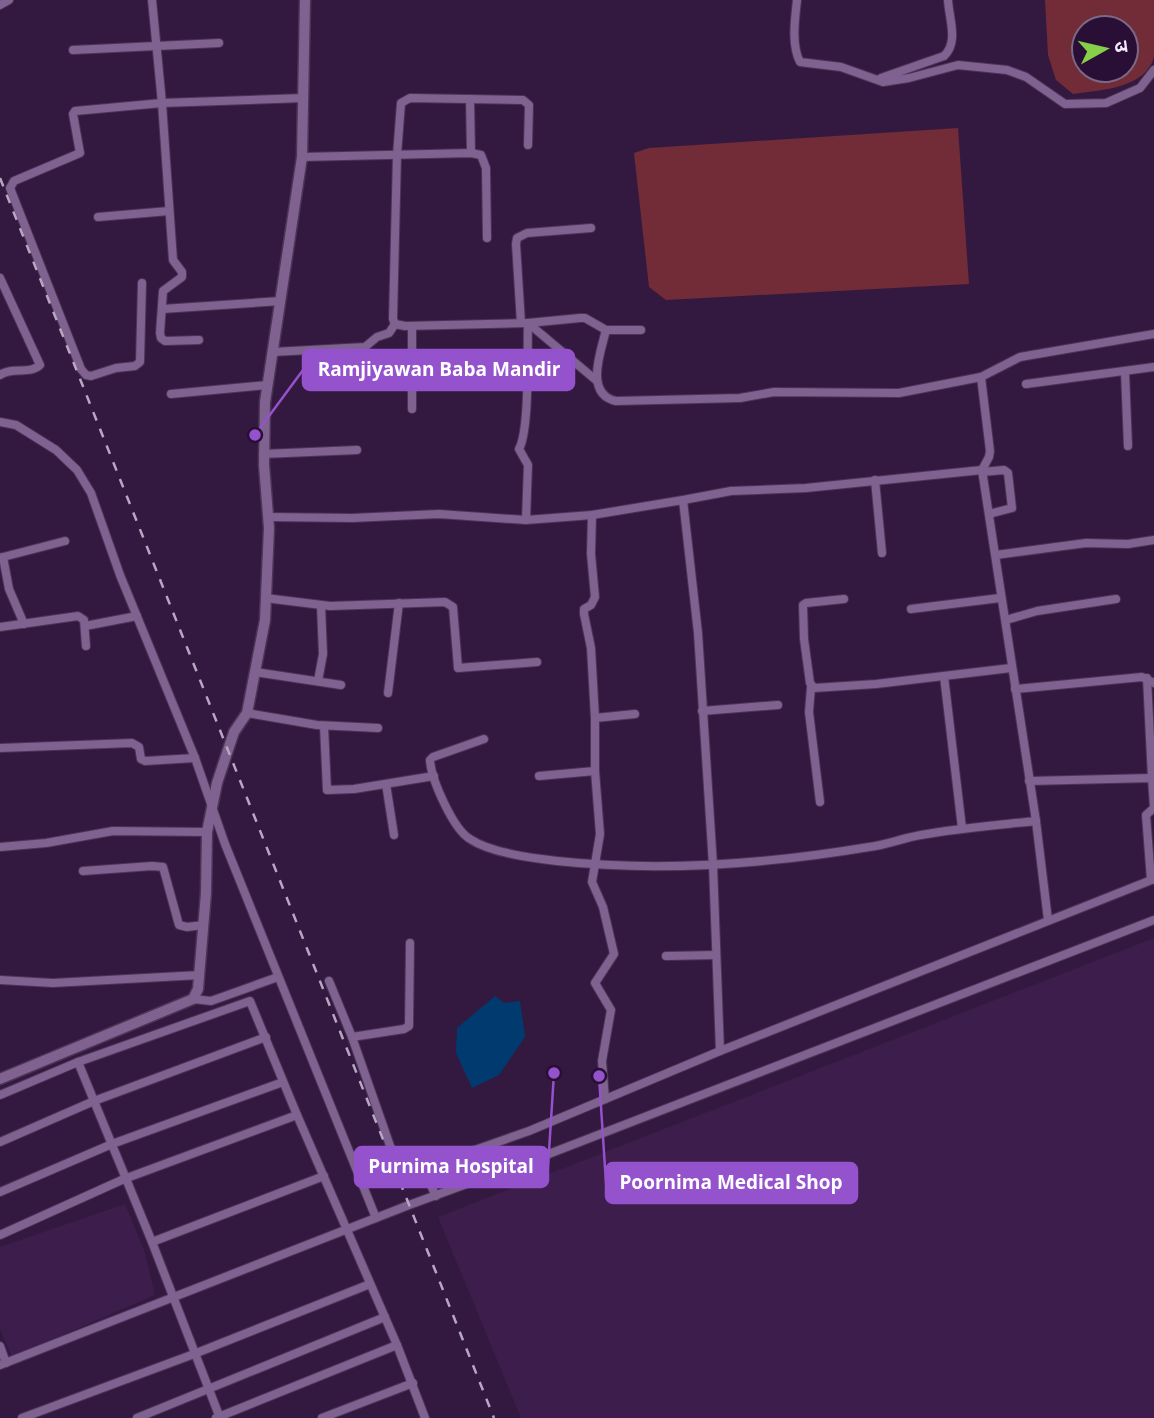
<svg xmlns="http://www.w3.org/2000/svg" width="1154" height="1418" viewBox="0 0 1154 1418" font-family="'Open Sans','Noto Sans Devanagari',sans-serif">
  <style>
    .built { fill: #3c1d4b }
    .green { fill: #712c37; fill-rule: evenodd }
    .water { fill: #013a6e }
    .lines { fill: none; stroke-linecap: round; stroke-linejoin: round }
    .minor-casing { stroke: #4b3556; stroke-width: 10 }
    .tertiary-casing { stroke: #4b3556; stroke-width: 13 }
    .minor { stroke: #7f628f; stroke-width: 8 }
    .tertiary { stroke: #7f628f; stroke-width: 10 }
    .rail { stroke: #b8a7c2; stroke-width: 2.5; stroke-dasharray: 9 9; stroke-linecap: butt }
    .leader { fill: none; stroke: #9452cc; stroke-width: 2.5 }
    .callout-dot { fill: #9452cc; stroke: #290f35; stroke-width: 2.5 }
    .callout { fill: #9452cc; stroke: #9452cc; stroke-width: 2.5 }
    .callout-label { font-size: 19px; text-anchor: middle; font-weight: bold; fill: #fff }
  </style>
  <rect width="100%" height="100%" fill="#331940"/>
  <g class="built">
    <path d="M 1154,938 L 1154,1418 L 521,1418 L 438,1217 Z"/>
    <path d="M 125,1204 L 144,1250 L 155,1295 L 12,1357 L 0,1329 L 0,1247 Z"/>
  </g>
  <g class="green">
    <path d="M 1045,0 L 1154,0 L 1154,57 C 1145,89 1100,90 1073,94 L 1056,80 L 1048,55 ZM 1126,28 L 1126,70 L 1084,70 L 1084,28 Z"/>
    <path d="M 958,128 L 969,284 L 666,300 L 649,287 L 634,153 L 649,148 Z"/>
  </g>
  <path class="water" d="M 495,996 L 504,1003 L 520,1001 L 525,1037 L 499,1075 L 472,1088 L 456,1053 L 457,1028 Z"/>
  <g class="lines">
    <g class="minor-casing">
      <g id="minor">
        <path d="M 152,0 L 162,103 L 173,260 L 182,272 L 182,277 L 163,291 L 160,333 L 161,338 L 165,341 L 199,340"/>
        <path d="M 797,0 C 795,19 791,45 800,62 L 841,67 L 883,82 L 909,78 L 958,65 L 1007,70 L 1026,77 L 1065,104 L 1106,103 L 1140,88 L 1154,70"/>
        <path d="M 0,5 L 9,0"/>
        <path d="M 73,50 L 219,43"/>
        <path d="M 881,78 L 944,56 C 959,42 949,19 948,0"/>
        <path d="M 470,99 L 471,153"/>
        <path d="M 528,145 L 529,105 L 523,100 L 410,98 L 401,103 L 397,155 L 393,319 L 395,324 L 405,326 L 528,323 L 580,318 L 585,318 L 606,330 L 641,330"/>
        <path d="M 302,157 L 471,153 L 481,155 L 486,168 L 487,238"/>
        <path d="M 98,217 L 169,211"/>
        <path d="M 0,278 L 40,365 C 30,375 12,366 0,375"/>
        <path d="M 142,283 L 140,362 L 135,366 L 116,368 L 91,376 L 86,375 L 81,369 L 10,188 L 14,181 L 80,153 L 73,114 L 75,111 L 162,103 L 304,98"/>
        <path d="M 162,309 L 281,301"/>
        <path d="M 521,323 L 516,244 L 517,238 L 527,233 L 591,228"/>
        <path d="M 528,323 C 527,350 530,429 519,449 L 528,465 L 526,520 L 592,515 L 683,500 L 698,633 L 713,865 L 720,1051"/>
        <path d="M 528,323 L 597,381"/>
        <path d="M 606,330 C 601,351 584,394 616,401 L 740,398 L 774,392 L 899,393 L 981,377 L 1020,357 L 1154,334"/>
        <path d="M 273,352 L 365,347 L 377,337 L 389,333 L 395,324"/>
        <path d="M 1125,372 L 1128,446"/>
        <path d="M 981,377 L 990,451 L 989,457 L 982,470 L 1036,821 L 1048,920"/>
        <path d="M 1026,384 L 1154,367"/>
        <path d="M 171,394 L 267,385"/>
        <path d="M 412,409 L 412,326"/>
        <path d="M 0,422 L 16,425 L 56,450 L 77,470 L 91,493 L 120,575 L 195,758 L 225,844 L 376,1218"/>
        <path d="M 263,454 L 357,450"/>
        <path d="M 982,472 L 1004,470 L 1008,473 L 1012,508 L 989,514"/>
        <path d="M 875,480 L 882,553"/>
        <path d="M 683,500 L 731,491 L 806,488 L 982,470"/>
        <path d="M 592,515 L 591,554 L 595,597 L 591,605 L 584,609 L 584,614 L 591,648 L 595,718"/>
        <path d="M 269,517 L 352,518 L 439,514 L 526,520"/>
        <path d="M 996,555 L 1086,543 L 1128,544 L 1154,540"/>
        <path d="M 3,557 L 65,541"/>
        <path d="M 0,558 L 3,557 L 9,589 L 24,624"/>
        <path d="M 265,598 L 330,606 L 445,602 L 453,607 L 458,668 L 537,662"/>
        <path d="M 844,599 L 806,603 L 803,605 L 804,639 L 810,683 L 814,688 L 876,684 L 1011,668"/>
        <path d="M 911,609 L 1000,598"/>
        <path d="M 1006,620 L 1037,611 L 1116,599"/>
        <path d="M 85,626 L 137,616"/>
        <path d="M 0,627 L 78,616 L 84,620 L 86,646"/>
        <path d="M 255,672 L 341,685"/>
        <path d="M 944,676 L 962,828"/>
        <path d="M 1147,678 L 1152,778"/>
        <path d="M 318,681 L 323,654 L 321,606"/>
        <path d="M 811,687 L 809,712 L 820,802"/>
        <path d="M 1015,689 L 1142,677 L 1154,683"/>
        <path d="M 388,693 L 399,603"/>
        <path d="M 702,711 L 778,705"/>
        <path d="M 247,713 L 317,725 L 378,728"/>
        <path d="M 324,726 L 327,790 L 354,789 L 434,776"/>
        <path d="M 484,739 L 433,757 L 430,760 C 431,779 453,829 470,839 C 491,853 532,858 557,861 C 659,872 768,864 869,847 C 886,845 903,838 921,835 C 959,828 998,825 1036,821"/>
        <path d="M 0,748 L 132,743 L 139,747 L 141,759 L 145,761 L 195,758"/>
        <path d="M 539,776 L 595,771"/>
        <path d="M 1029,781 L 1152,778 L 1154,808 L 1146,815 L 1151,880"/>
        <path d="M 386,784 L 394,835"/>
        <path d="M 0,847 L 46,843 L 113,831 L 207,832"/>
        <path d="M 83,871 L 152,866 L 163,867 L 179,925 L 187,927 L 204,925"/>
        <path d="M 666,956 L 716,955"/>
        <path d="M 0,980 L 53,983 L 200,975"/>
        <path d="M 329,981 L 352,1037 L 395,1160 L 405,1168 L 429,1180"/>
        <path d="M 193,999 L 211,1001 L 278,977"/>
        <path d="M 352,1037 L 404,1029 L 409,1026 L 410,943"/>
        <path d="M 78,1062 L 152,1242 L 220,1418"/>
        <path d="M 0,1095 L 78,1062 L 250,1001 L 297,1115 L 397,1345 L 425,1418"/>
        <path d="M 605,1099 L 602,1061 L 611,1010 L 595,983 L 614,954 L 603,907 L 592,882 L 600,834 L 595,771 L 595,718 L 635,714"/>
        <path d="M 0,1142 L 94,1101 L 266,1037"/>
        <path d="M 0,1192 L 112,1144 L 283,1082"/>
        <path d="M 436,1196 C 431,1186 425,1176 432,1165 L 529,1131 L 720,1051 L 1154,879"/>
        <path d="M 0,1235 L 124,1179 L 297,1115"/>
        <path d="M 152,1242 L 324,1176"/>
        <path d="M 0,1346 L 6,1363"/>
        <path d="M 0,1365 L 409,1205 L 541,1157 L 1154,920"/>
        <path d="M 22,1418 L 194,1354 L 370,1284"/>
        <path d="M 137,1418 L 385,1317"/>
        <path d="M 216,1418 L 397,1345"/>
        <path d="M 322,1418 L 413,1383"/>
      </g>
    </g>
    <g class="tertiary-casing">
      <path id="tertiary" d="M 0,1079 L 193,999 L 198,989 L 206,893 L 207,832 L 217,783 L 234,732 L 247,713 L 265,620 L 269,528 L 264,465 L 265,402 L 302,157 L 305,0"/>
    </g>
    <use href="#minor" class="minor"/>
    <use href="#tertiary" class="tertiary"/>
    <path class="rail" d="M 0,178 L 494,1418"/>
  </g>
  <path class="leader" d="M255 435L303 370M554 1073L548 1167M599 1076L606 1183"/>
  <g class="callout-dot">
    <circle cx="255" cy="435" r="7"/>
    <circle cx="554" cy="1073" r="7"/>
    <circle cx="599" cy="1076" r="7"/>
  </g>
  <g class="callout">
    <rect x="303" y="350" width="271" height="40" rx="7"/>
    <rect x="355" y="1147" width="193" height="40" rx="7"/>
    <rect x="606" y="1163" width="251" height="40" rx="7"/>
  </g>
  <g class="callout-label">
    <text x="439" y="376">Ramjiyawan Baba Mandir</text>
    <text x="451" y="1173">Purnima Hospital</text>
    <text x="731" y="1189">Poornima Medical Shop</text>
  </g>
  <g transform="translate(1105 49) rotate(82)"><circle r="33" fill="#290f35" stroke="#7b6786" stroke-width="2"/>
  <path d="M0-5L12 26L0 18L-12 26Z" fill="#88cf49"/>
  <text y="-10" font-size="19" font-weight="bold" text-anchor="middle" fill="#f7eaff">उ</text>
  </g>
</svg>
